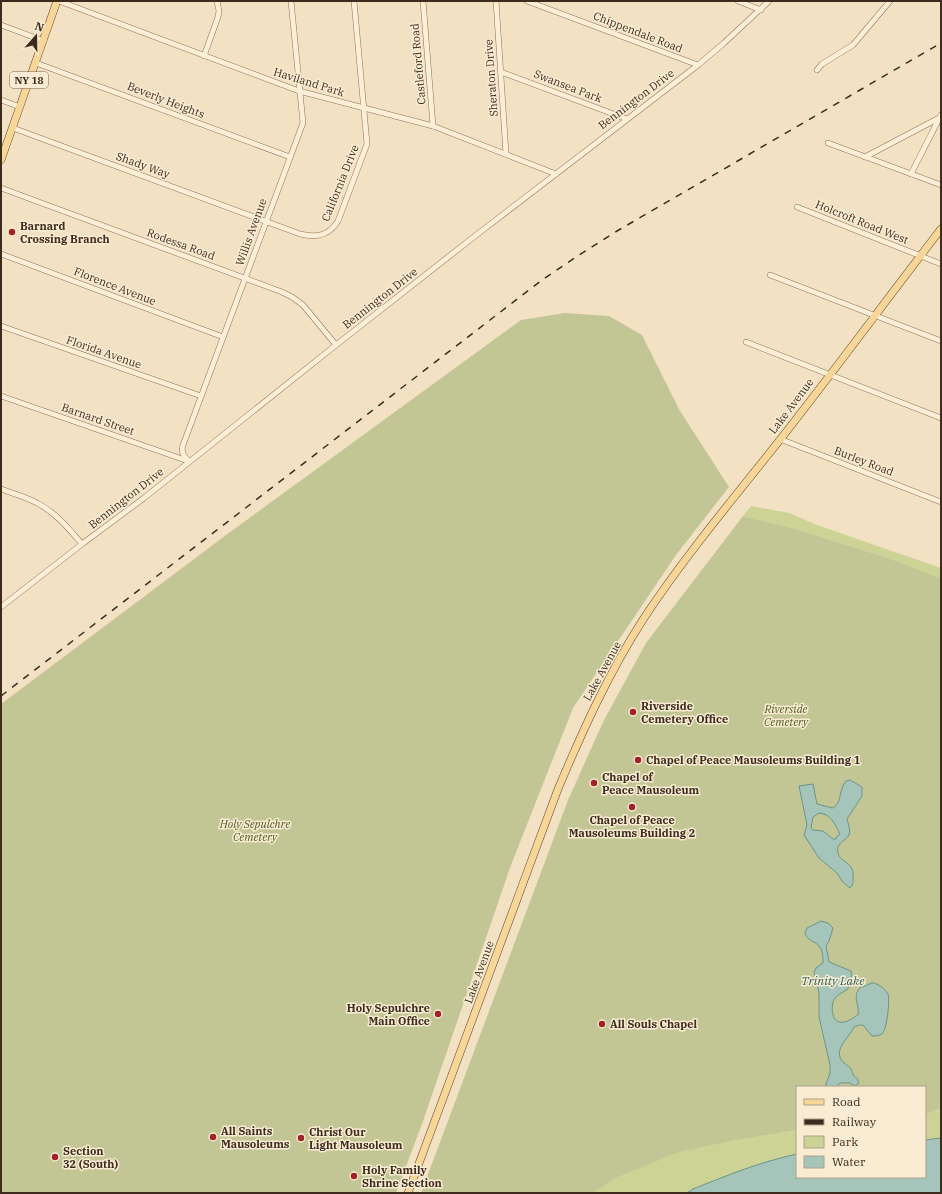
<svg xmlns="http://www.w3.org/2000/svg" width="942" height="1194" viewBox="0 0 942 1194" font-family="'IBM Plex Serif',serif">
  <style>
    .green { fill: #cdd295 }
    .cemetery { fill: #c2c695 }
    .water { fill: #a5c5ba; stroke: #6b9488; fill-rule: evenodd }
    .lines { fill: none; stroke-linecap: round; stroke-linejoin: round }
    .minor-casing { stroke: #8e7257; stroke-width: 6 }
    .major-casing { stroke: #5c402c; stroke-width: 8 }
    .minor { stroke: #fcefd7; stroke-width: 5 }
    .major { stroke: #f8d697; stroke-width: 7 }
    .rail { stroke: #3d2b1d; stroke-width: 1.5; stroke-dasharray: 7 7; stroke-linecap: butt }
    .poi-dot { fill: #a32128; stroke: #f9ecd3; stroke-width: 1.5 }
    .labels { text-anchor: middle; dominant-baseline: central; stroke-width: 3; stroke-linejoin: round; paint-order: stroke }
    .shield { fill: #f9ecd3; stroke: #756554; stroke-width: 1 }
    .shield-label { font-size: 10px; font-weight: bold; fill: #3d2b1d }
    .street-label { font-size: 11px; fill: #3d2b1d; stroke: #f9ecd3 }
    .poi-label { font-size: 11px; font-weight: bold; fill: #3d2b1d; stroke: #f9ecd3; text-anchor: start }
    .park-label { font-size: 11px; font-style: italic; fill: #4f5b22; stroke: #f9ecd3 }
    .water-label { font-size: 12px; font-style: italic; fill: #2b5e58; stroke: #f9ecd3 }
  </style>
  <rect width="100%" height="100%" fill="#f2e2c3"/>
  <g class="green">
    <path d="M 751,506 L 789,513 L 817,525 L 941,568 L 941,578 L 888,558 L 796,529 L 743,516 Z"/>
    <path d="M 941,1108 L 941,1138 L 925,1141 L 925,1115 Z"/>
    <path d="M 797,1130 L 797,1154 L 772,1160 L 693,1189 L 687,1193 L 593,1193 L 616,1178 L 680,1152 L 732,1141 Z"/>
  </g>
  <g class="cemetery">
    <path d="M 565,313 L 609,316 L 642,335 L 680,411 L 729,487 L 676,555 L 573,708 L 511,865 L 422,1124 L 396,1193 L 1,1193 L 1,704 L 226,535 L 521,320 Z"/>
    <path d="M 743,516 L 796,529 L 888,558 L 941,578 L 941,1108 L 925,1115 L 925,1087 L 797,1087 L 797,1130 L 732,1141 L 680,1152 L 616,1178 L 593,1193 L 421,1193 L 568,800 L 604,720 L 646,643 Z"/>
  </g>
  <g class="water">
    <path d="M 850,780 L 862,787 L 862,796 L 847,819 C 848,824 851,830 849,835 C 847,840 835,843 838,853 C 840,863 855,861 853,879 C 853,883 853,885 850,888 L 842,881 L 837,873 L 819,858 L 804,835 L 807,825 L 799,786 L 813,784 L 817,804 L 833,808 C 842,803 839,788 846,781 ZM 819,813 C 831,814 835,824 840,834 L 839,835 L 837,836 L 836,839 L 833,839 L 823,831 L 813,830 L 811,828 L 813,817 Z"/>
    <path d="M 821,921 L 828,923 L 833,928 L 829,941 L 826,946 L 829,962 L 851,971 L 852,976 L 850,979 L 848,989 C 844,992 838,994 835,998 C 830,1005 831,1025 844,1022 C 848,1022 854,1017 858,1015 C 860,1004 851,997 861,987 C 865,987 868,984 872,983 C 878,983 885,989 888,994 C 890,1000 887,1030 882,1034 C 879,1036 875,1036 872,1036 L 863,1025 L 859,1025 L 854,1027 C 849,1038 831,1051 844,1063 C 849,1067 852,1068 853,1075 C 857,1078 859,1079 858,1084 L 855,1086 L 850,1083 L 840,1083 L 836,1087 L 825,1087 L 830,1073 L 830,1065 L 819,1017 L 819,994 L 817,982 L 814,973 L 816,968 L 823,963 C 823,958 823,950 819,946 C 815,941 807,941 805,933 L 807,928 Z"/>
    <path d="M 941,1138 L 941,1193 L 687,1193 L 693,1189 C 728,1175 760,1162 797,1154 L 797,1177 L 925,1177 L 925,1140 Z"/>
  </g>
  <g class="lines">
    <g class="minor-casing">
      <g id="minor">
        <path d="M 59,1 L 299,91 L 433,126 L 556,174"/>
        <path d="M 423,1 L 433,126"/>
        <path d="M 496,1 L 506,154"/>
        <path d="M 527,1 L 698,65"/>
        <path d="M 738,1 L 761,10"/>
        <path d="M 1,25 L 44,41"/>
        <path d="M 204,56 L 218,17 L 219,11 L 217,1"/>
        <path d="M 36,63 L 290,157"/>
        <path d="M 817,70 L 822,64 L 853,45 L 890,1"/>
        <path d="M 501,72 L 627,119"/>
        <path d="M 1,100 L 20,107"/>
        <path d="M 13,128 L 300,234 C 316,238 329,236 338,221 L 367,144 L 354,1"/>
        <path d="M 828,143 L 941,185"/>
        <path d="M 865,157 L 939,118"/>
        <path d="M 911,174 L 941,115"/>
        <path d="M 1,188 L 282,292 L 292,297 L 303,305 L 336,345"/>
        <path d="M 797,207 L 941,264"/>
        <path d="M 1,254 L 223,337"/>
        <path d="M 770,275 L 941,341"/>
        <path d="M 1,326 L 201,396"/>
        <path d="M 746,342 L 941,418"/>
        <path d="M 1,396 L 188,461"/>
        <path d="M 780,439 L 941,502"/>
        <path d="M 189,461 C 183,456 181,452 183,445 L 303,123 L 291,1"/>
        <path d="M 1,489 C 14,494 27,497 39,504 C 57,514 69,529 82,544"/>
        <path d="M 1,607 L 82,544 L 144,498 L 336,345 L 475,236 L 698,65 L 724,43 L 769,1"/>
      </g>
    </g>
    <g class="major-casing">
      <g id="major">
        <path d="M 1,160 L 57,1"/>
        <path d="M 408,1193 L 558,789 C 583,730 609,672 644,618 C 685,556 733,499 779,441 C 834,371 887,299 941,229"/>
      </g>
    </g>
    <use href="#minor" class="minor"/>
    <use href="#major" class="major"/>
    <path class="rail" d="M 1,696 L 542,280 L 579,255 L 617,231 L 941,43"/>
  </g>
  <g class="poi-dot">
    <circle cx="12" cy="232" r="4"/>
    <circle cx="633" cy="712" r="4"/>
    <circle cx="638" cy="760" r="4"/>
    <circle cx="594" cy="783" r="4"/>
    <circle cx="632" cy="807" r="4"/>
    <circle cx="438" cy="1014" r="4"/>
    <circle cx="602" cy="1024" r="4"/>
    <circle cx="213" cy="1137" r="4"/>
    <circle cx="301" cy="1138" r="4"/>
    <circle cx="55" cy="1157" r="4"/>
    <circle cx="354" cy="1176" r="4"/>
  </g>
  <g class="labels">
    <rect class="shield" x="10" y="72" width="38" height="16" rx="3"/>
    <g class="shield-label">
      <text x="29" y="80">NY 18</text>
    </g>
    <g class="street-label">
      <text transform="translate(638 32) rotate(21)">Chippendale Road</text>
      <text transform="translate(418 64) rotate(-95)">Castleford Road</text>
      <text transform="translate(491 78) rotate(-94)">Sheraton Drive</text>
      <text transform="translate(309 82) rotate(17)">Haviland Park</text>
      <text transform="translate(568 86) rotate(21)">Swansea Park</text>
      <text transform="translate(636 99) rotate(-37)">Bennington Drive</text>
      <text transform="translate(166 100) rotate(21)">Beverly Heights</text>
      <text transform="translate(143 165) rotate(20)">Shady Way</text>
      <text transform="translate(340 183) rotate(-68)">California Drive</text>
      <text transform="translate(862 222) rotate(22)">Holcroft Road West</text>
      <text transform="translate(251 232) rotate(-70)">Willis Avenue</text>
      <text transform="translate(181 244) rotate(20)">Rodessa Road</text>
      <text transform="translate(115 286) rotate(21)">Florence Avenue</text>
      <text transform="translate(380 298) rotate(-38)">Bennington Drive</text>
      <text transform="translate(104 352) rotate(19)">Florida Avenue</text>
      <text transform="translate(791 406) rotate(-53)">Lake Avenue</text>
      <text transform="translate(98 419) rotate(19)">Barnard Street</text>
      <text transform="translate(864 461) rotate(21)">Burley Road</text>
      <text transform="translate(126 498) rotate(-38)">Bennington Drive</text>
      <text transform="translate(602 671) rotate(-61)">Lake Avenue</text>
      <text transform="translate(479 972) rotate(-70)">Lake Avenue</text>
    </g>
    <g class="poi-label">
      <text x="20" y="226">Barnard<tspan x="20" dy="13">Crossing Branch</tspan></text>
      <text x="641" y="706">Riverside<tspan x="641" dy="13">Cemetery Office</tspan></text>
      <text x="646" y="760">Chapel of Peace Mausoleums Building 1</text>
      <text x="602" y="777">Chapel of<tspan x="602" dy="13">Peace Mausoleum</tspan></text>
      <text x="632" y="820" text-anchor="middle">Chapel of Peace<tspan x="632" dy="13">Mausoleums Building 2</tspan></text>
      <text x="430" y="1008" text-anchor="end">Holy Sepulchre<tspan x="430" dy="13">Main Office</tspan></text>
      <text x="610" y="1024">All Souls Chapel</text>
      <text x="221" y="1131">All Saints<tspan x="221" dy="13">Mausoleums</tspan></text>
      <text x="309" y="1132">Christ Our<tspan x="309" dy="13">Light Mausoleum</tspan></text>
      <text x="63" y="1151">Section<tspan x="63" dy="13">32 (South)</tspan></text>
      <text x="362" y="1170">Holy Family<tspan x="362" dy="13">Shrine Section</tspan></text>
    </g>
    <g class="park-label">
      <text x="786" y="709">Riverside<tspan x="786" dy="13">Cemetery</tspan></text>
      <text x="255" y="824">Holy Sepulchre<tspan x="255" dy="13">Cemetery</tspan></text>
    </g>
    <g class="water-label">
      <text x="833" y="980">Trinity Lake</text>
    </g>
  </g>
  <rect width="942" height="1194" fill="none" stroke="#3d2b1d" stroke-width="4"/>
  <rect x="796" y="1086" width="130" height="92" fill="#f9ecd3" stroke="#ae9f8a"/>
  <rect x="804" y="1099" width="20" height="6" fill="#f8d697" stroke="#ae9f8a"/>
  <text x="832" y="1106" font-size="12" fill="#3d2b1d">Road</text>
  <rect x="804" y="1119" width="20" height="6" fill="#3d2b1d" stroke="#ae9f8a"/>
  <text x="832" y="1126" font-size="12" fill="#3d2b1d">Railway</text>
  <rect x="804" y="1136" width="20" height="12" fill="#cdd295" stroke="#ae9f8a"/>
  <text x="832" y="1146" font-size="12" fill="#3d2b1d">Park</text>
  <rect x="804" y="1156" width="20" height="12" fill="#a5c5ba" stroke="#ae9f8a"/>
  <text x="832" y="1166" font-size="12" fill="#3d2b1d">Water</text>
  <g transform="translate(36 36) rotate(20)" stroke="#f9ecd3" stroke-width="3" paint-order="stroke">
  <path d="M0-3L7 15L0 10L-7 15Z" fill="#3d2b1d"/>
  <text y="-6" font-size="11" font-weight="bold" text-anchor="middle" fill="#3d2b1d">N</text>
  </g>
</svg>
